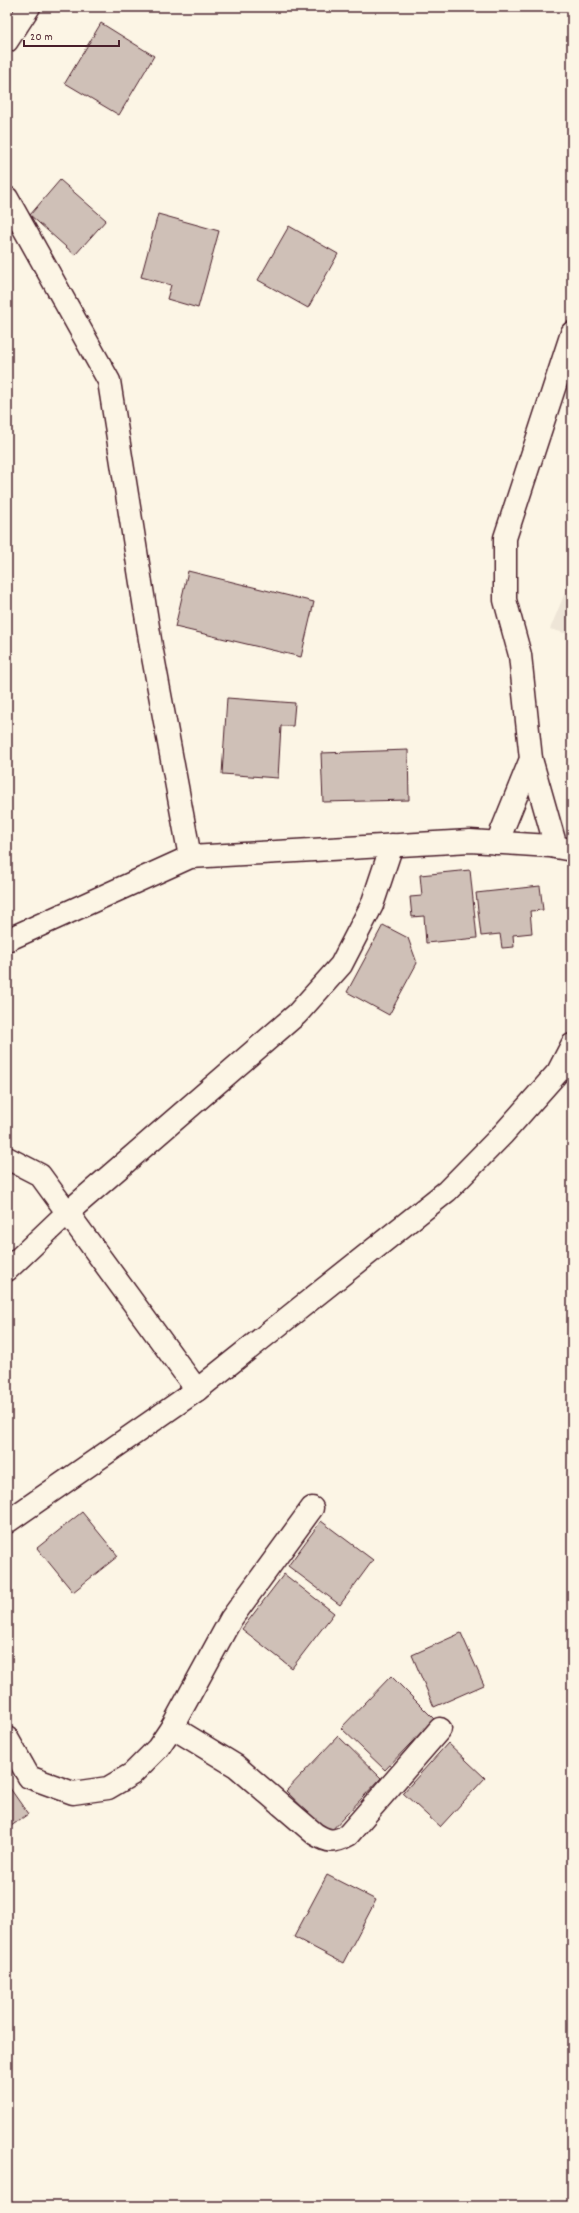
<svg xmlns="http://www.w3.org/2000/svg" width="579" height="2213" viewBox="0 0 579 2213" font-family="Dekko,sans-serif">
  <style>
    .built { fill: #eee5d7 }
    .building { fill: #cfc0b7; stroke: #4a1f2b }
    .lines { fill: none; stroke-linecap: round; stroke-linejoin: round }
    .street-casing { stroke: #4a1f2b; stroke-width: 25 }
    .secondary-casing { stroke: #4a1f2b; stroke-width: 25 }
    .street { stroke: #fcf5e5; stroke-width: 22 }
    .secondary { stroke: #fcf5e5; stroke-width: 22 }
  </style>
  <rect width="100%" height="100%" fill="#fcf5e5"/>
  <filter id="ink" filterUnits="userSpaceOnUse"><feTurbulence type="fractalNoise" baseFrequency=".025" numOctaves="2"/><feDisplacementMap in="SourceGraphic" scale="8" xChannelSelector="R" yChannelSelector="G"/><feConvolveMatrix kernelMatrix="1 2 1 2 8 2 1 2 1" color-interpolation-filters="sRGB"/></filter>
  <g filter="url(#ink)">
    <path class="built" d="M 572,576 L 572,635 L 550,629 Z"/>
    <g class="building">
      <path d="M 101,23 L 154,56 L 119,115 L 65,83 Z"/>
      <path d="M 60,180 L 106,220 L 75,255 L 30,215 Z"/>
      <path d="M 158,214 L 219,231 L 198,308 L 167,299 L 171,285 L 141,277 Z"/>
      <path d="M 289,226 L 338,254 L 308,308 L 258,280 Z"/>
      <path d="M 188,571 L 314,602 L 301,657 L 175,627 Z"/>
      <path d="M 227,698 L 295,703 L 293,726 L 281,726 L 278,778 L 222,774 Z"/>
      <path d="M 408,750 L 409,800 L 323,802 L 321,753 Z"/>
      <path d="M 470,870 L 477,938 L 426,943 L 424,916 L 412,917 L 410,897 L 422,896 L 420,875 Z"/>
      <path d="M 540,886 L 543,910 L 530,911 L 532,933 L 513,935 L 514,947 L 502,948 L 500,934 L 481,936 L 476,893 Z"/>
      <path d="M 383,925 L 408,938 L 417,963 L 389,1015 L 347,992 Z"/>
      <path d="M 82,1512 L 118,1556 L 73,1592 L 37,1548 Z"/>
      <path d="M 321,1521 L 373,1560 L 340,1605 L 288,1566 Z"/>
      <path d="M 284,1574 L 334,1613 L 292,1668 L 242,1629 Z"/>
      <path d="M 461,1633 L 484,1685 L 434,1707 L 412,1655 Z"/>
      <path d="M 391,1676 L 434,1719 L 385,1770 L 341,1728 Z"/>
      <path d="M 338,1736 L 381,1778 L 329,1833 L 286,1791 Z"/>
      <path d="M 448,1743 L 485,1778 L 440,1827 L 403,1793 Z"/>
      <path d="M 7,1784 L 28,1814 L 7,1829 Z"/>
      <path d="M 327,1875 L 376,1900 L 343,1963 L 294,1937 Z"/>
    </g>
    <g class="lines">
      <g class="street-casing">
        <g id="street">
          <path d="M 7,41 L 29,7"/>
          <path d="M 7,198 L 109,381 L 151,646 L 190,857"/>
          <path d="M 531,759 L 556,847"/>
          <path d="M 497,843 L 531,759 L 520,655 L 505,600 L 505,538 L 572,333"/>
          <path d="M 7,1158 L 40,1175 L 197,1390"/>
          <path d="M 7,1270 L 68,1212 L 297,1014 L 341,965 L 372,905 L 392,845"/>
          <path d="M 7,1522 L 197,1390 L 447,1191 L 503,1134 L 558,1072 L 572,1045"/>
          <path d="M 172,1727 L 236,1766 L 315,1834 C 328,1842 334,1843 348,1835 L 440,1729"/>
          <path d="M 7,1738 L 29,1777 L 73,1793 L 108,1788 L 132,1774 L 158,1748 L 172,1727 L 231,1619 L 312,1508"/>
        </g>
      </g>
      <g class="secondary-casing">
        <path id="secondary" d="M 7,940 L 190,857 L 470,841 L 550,846 L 572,850"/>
      </g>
      <use href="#street" class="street"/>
      <use href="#secondary" class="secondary"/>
    </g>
  </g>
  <rect width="579" height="2213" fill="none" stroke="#fcf5e5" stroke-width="24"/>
  <rect x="12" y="12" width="555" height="2189" fill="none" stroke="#4a1f2b" stroke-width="1.5" filter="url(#ink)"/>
  <path d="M24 40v6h95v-6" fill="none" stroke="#4a1f2b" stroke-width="2"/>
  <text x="30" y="40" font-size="12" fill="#4a1f2b" stroke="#fcf5e5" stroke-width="3" paint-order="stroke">20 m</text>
</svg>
